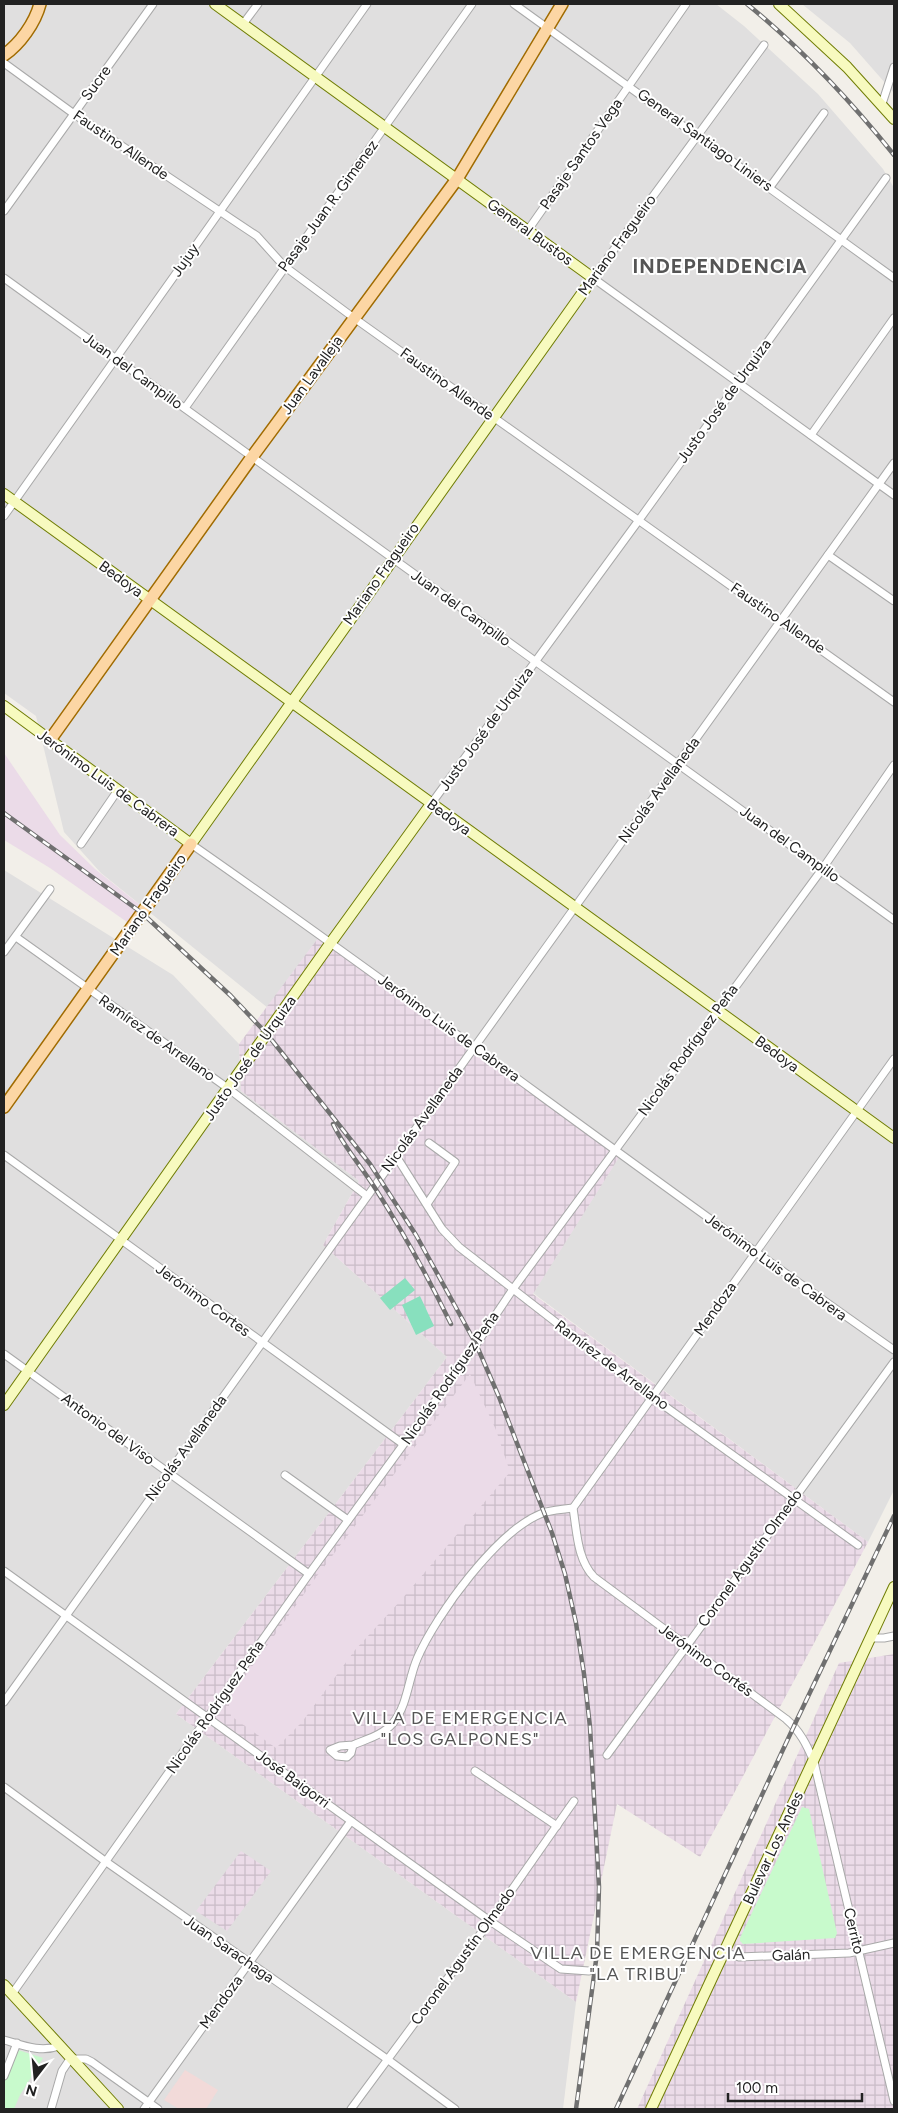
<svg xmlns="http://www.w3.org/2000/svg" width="898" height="2113" viewBox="0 0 898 2113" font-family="Figtree,sans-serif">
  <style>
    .residential { fill: #e0dfdf }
    .commercial { fill: #f2dad9 }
    .industrial { fill: url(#industrial-grid) }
    .railway { fill: #ebdbe8 }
    .park { fill: #c8facc }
    .pitch { fill: #88e0be }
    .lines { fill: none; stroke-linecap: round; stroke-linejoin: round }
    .street-casing { stroke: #a9a9a9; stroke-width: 9 }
    .secondary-casing { stroke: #707d05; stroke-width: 12 }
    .primary-casing { stroke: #a06b00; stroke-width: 14 }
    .street { stroke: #fff; stroke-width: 7 }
    .secondary { stroke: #f7fabf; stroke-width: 10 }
    .primary { stroke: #fcd6a4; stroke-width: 11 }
    .rail-casing { stroke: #707070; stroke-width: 4.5 }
    .rail { stroke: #fff; stroke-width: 2.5; stroke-dasharray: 8; stroke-linecap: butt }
    .labels { text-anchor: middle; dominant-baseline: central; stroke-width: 4; stroke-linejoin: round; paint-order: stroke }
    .street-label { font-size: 15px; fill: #222; stroke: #fff }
    .quarter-label { font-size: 18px; letter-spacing: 1px; fill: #555; stroke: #fff }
    .district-label { font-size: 20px; font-weight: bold; letter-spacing: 1px; fill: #555; stroke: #fff }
  </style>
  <defs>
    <pattern id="industrial-grid" width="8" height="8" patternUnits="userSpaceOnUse" patternTransform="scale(1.25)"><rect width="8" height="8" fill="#ebdbe8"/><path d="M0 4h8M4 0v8" fill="none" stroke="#c9bcc7"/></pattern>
  </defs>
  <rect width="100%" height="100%" fill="#f2efe9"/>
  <g class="residential">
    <path d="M 4,4 L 716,4 L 744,26 L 818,94 L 883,169 L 894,188 L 894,1490 L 868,1542 L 533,1293 L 622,1152 L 321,934 L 268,1008 L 101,873 L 64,832 L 36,716 L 4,693 Z"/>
    <path d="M 802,4 L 894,4 L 894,93 L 850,43 Z"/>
    <path d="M 4,870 L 173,975 L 239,1044 L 241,1091 L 359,1181 L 323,1245 L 447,1357 L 176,1714 L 576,2002 L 563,2109 L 4,2109 Z"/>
  </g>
  <path class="commercial" d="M 185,2070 L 218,2090 L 206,2109 L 179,2109 L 164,2100 Z"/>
  <g class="industrial">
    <path d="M 321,934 L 623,1151 L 533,1294 L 868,1542 L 700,1857 L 617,1804 L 576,2002 L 176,1714 L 447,1357 L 323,1245 L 359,1181 L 241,1091 L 239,1044 Z"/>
    <path d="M 894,1654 L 894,2109 L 637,2109 L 839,1663 Z"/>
    <path d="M 241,1851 L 271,1871 L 227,1931 L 196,1911 Z"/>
  </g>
  <g class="railway">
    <path d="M 4,753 L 60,835 L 95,869 L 140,905 L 127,922 L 50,868 L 4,840 Z"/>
    <path d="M 470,1374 L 496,1430 L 510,1472 L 402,1599 L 355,1650 L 302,1722 L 276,1748 L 231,1716 L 228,1700 L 317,1576 Z"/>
  </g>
  <g class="park">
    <path d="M 802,1807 L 809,1809 L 837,1933 L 835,1938 L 743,1944 L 740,1941 L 740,1938 Z"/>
    <path d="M 15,2049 L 43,2058 L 20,2095 L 14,2109 L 4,2109 L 4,2077 Z"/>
  </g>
  <g class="pitch">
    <path d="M 405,1278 L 415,1290 L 390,1310 L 380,1298 Z"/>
    <path d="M 420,1296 L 434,1326 L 416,1335 L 402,1305 Z"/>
  </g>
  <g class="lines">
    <g class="street-casing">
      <g id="street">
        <path d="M 514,4 L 894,278"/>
        <path d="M 243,24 L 258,4"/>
        <path d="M 764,45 L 593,278 L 894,495"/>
        <path d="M 4,63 L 74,114 L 257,236 L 284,266 L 354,318 L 894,702"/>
        <path d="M 882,104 L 894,67"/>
        <path d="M 770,187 L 824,113"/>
        <path d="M 4,211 L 153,4"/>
        <path d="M 528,230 L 686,4"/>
        <path d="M 4,278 L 894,920"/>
        <path d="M 185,408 L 472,4"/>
        <path d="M 811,435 L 894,318"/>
        <path d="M 4,516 L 367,4"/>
        <path d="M 828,555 L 894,601"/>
        <path d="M 431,804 L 639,520 L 886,178"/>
        <path d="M 81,844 L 118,790"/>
        <path d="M 191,844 C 428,1009 657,1185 894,1350"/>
        <path d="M 16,937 L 229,1089 L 367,1196"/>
        <path d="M 4,952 L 50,889"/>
        <path d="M 894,1059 L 573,1508 C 577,1532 577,1559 594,1577 L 786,1719 C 800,1731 807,1745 814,1762 L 894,2101"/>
        <path d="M 4,1155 L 403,1444"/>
        <path d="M 396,1156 L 442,1229 L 459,1247 L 652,1397 L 858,1545"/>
        <path d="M 427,1204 L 455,1162 L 429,1143"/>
        <path d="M 4,1354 L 309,1574"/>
        <path d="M 285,1475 L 348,1520"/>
        <path d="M 4,1571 L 490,1921 L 561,1969 L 589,1971"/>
        <path d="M 870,1638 L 884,1638 L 894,1636"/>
        <path d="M 4,1702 L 894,463"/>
        <path d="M 353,1745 L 340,1746 L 330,1750 L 337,1756 L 347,1757 L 351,1753 L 353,1745 C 367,1739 383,1735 393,1723 C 408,1704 408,1680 417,1659 C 435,1616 500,1526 546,1512 C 554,1510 564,1509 573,1508"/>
        <path d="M 607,1755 L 894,1362"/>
        <path d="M 475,1771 L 557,1826"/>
        <path d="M 4,1787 L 105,1861 L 387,2059 L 455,2109"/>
        <path d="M 724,1952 L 739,1957 L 849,1953 L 894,1943"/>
        <path d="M 12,1994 L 309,1574 L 473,1349 L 513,1289 L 823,868 L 894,765"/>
        <path d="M 4,2040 C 22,2045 40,2053 59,2046"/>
        <path d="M 4,2076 L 17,2043"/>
        <path d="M 51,2109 L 62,2071 L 70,2059 L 86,2059 L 92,2062 L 158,2109"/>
        <path d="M 144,2109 L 351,1821"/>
        <path d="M 351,2109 L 490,1921 L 574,1801"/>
      </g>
    </g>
    <g class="secondary-casing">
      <g id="secondary">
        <path d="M 779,4 L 847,67 L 894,119"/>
        <path d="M 4,494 L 894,1138"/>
        <path d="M 4,706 L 191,844 L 593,278 L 215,4"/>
        <path d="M 4,1405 L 332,941 L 431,804"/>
        <path d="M 4,1985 L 118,2109"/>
        <path d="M 651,2109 L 894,1587"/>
      </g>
    </g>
    <g class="primary-casing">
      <g id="primary">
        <path d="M 4,55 C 20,44 35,23 40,4"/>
        <path d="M 50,740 L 252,457 L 457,179 L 562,4"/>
        <path d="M 4,1107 L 191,844"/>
      </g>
    </g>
    <use href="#street" class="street"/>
    <use href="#secondary" class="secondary"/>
    <use href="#primary" class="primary"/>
    <g class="rail-casing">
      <g id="rail">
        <path d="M 747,4 C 802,49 850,100 894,155"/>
        <path d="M 4,813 L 142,913 L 231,996 L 267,1034 L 370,1164 L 416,1235 L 476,1344 L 499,1397 L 552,1533 L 565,1574 L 576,1623 L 584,1674 L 590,1727 L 599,1887 L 597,1953 L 576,2109"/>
        <path d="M 333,1124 C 344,1147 361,1166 375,1188 C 403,1232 428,1277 451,1324"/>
        <path d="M 616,2109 L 794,1726 L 894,1516"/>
      </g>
    </g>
    <use href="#rail" class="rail"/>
  </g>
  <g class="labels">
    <g class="street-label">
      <text transform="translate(96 83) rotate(-54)">Sucre</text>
      <text transform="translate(705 140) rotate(36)">General Santiago Liniers</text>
      <text transform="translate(121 145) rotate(34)">Faustino Allende</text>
      <text transform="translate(581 154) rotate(-55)">Pasaje Santos Vega</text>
      <text transform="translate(328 206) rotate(-54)">Pasaje Juan R. Gimenez</text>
      <text transform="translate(530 232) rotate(36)">General Bustos</text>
      <text transform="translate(617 245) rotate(-54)">Mariano Fragueiro</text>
      <text transform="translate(185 260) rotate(-55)">Jujuy</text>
      <text transform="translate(133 371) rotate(36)">Juan del Campillo</text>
      <text transform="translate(312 375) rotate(-54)">Juan Lavalleja</text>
      <text transform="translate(447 384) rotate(36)">Faustino Allende</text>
      <text transform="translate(724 401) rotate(-54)">Justo José de Urquiza</text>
      <text transform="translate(381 574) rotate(-55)">Mariano Fragueiro</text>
      <text transform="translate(121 579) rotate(36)">Bedoya</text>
      <text transform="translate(461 608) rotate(36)">Juan del Campillo</text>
      <text transform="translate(778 618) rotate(35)">Faustino Allende</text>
      <text transform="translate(486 729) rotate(-54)">Justo José de Urquiza</text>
      <text transform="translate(108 783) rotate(36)">Jerónimo Luis de Cabrera</text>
      <text transform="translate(659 790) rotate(-54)">Nicolás Avellaneda</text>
      <text transform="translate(449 817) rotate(36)">Bedoya</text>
      <text transform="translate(790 844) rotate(36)">Juan del Campillo</text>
      <text transform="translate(148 905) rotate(-55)">Mariano Fragueiro</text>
      <text transform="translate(449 1028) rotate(36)">Jerónimo Luis de Cabrera</text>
      <text transform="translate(157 1038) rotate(35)">Ramírez de Arrellano</text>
      <text transform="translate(688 1050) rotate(-54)">Nicolás Rodríguez Peña</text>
      <text transform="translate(777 1054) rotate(36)">Bedoya</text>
      <text transform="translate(250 1058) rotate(-55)">Justo José de Urquiza</text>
      <text transform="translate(422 1119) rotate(-54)">Nicolás Avellaneda</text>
      <text transform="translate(776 1267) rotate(36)">Jerónimo Luis de Cabrera</text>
      <text transform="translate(203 1300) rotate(36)">Jerónimo Cortes</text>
      <text transform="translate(715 1309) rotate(-55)">Mendoza</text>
      <text transform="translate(612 1365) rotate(37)">Ramírez de Arrellano</text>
      <text transform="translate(450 1378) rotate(-55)">Nicolás Rodríguez Peña</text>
      <text transform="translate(108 1429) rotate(36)">Antonio del Viso</text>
      <text transform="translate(186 1448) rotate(-54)">Nicolás Avellaneda</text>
      <text transform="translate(750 1558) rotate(-54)">Coronel Agustín Olmedo</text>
      <text transform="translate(706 1660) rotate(36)">Jerónimo Cortés</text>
      <text transform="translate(215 1707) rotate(-55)">Nicolás Rodríguez Peña</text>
      <text transform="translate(293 1779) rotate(36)">José Baigorri</text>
      <text transform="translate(773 1848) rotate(-65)">Bulevar Los Andes</text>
      <text transform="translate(854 1931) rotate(77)">Cerrito</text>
      <text transform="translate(229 1949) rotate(35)">Juan Sarachaga</text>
      <text transform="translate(791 1955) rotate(-2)">Galán</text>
      <text transform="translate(463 1956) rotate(-54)">Coronel Agustín Olmedo</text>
      <text transform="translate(221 2002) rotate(-54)">Mendoza</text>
    </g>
    <g class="quarter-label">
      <text x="460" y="1718">VILLA DE EMERGENCIA<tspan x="460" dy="21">"LOS GALPONES"</tspan></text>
      <text x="638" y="1953">VILLA DE EMERGENCIA<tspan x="638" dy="21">"LA TRIBU"</tspan></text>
    </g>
    <g class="district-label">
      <text x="720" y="266">INDEPENDENCIA</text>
    </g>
  </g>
  <rect width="898" height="2113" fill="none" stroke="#222222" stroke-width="10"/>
  <g transform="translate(35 2078) rotate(196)" stroke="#ffffff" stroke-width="4" paint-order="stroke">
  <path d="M0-4L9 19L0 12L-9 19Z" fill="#222222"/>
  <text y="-8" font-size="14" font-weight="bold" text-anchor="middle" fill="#222222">N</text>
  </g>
  <path d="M728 2093v8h134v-8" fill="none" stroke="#222222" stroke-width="2.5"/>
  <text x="736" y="2093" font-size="15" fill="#222222" stroke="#ffffff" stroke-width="4" paint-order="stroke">100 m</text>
</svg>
